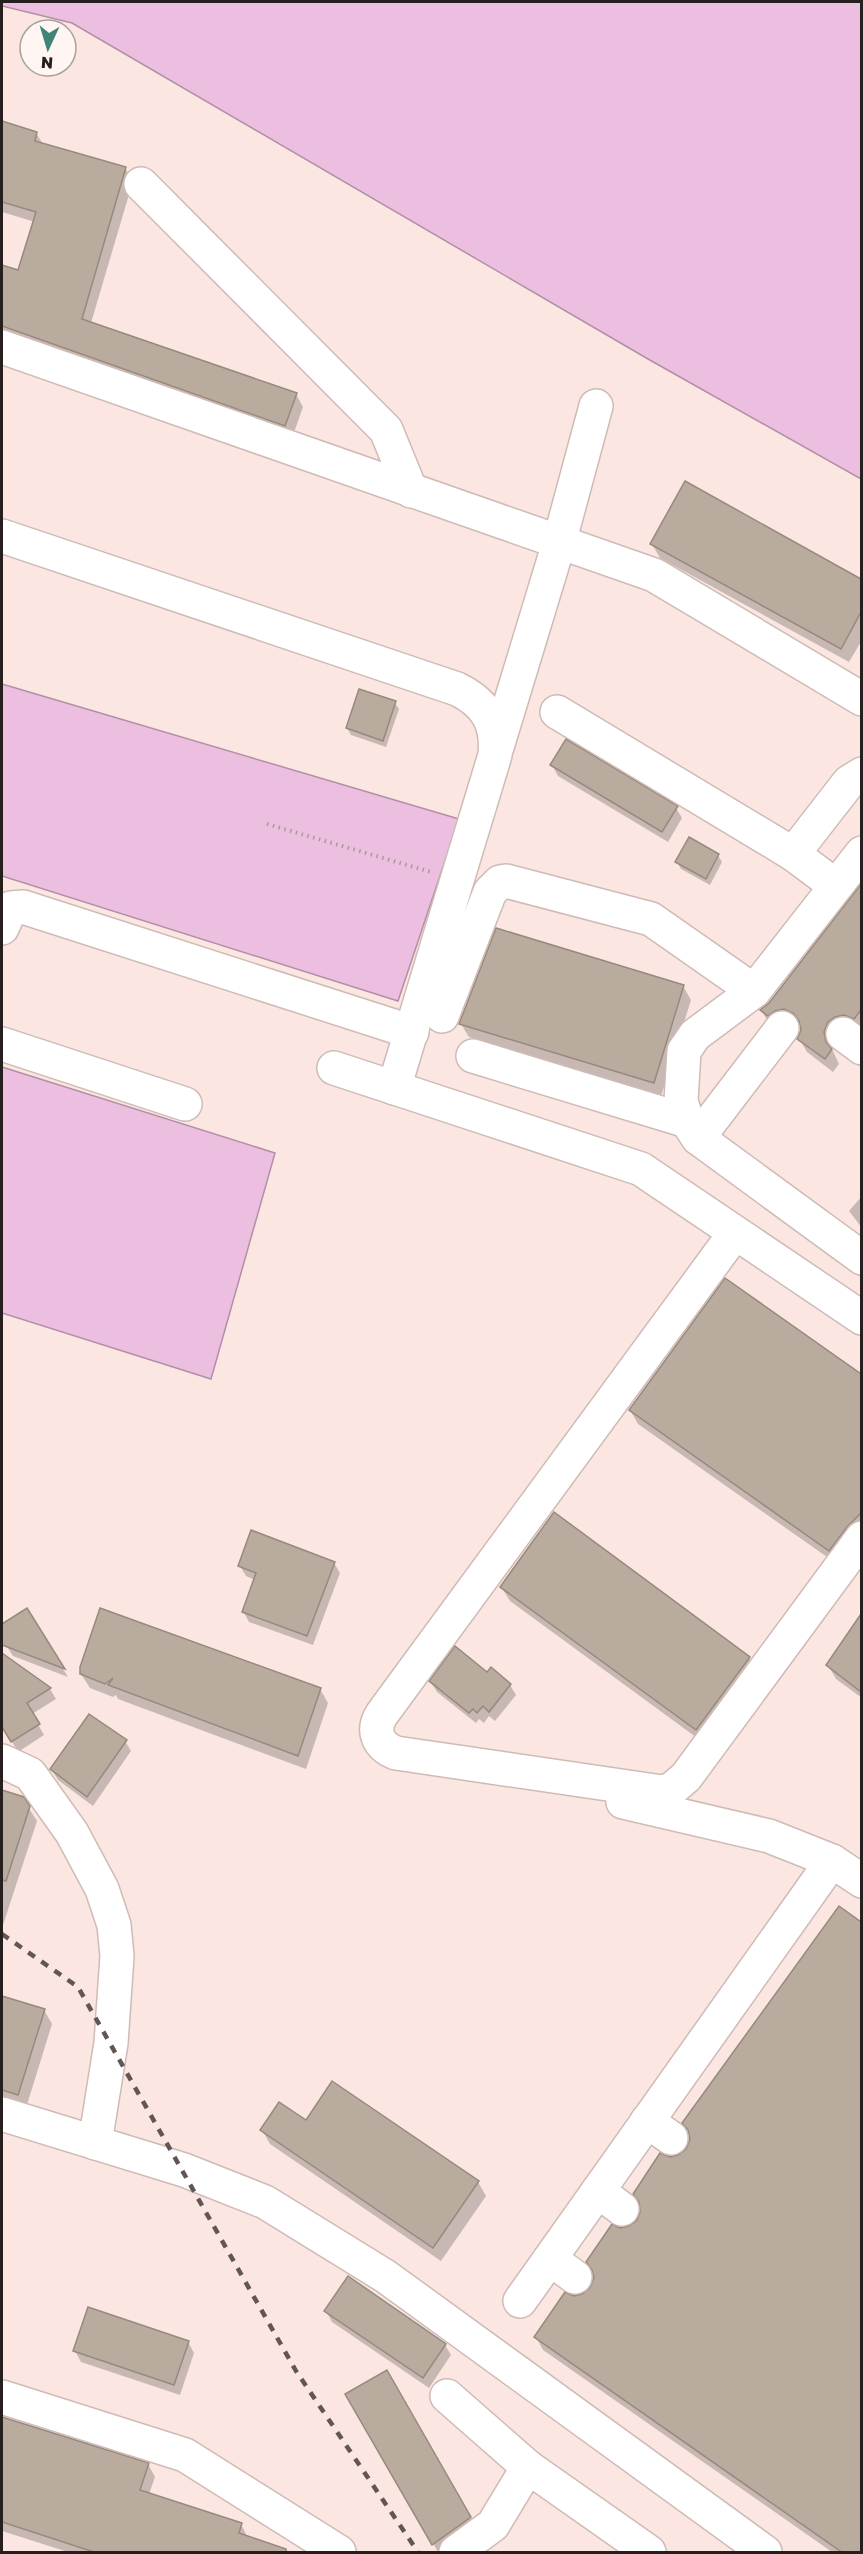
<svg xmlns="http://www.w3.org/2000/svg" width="863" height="2554" viewBox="0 0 863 2554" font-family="'Golos Text',sans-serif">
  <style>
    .water { fill: #ecbfe0; stroke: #b18fa6; stroke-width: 1.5 }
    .shadow { fill: #0003 }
    .building { fill: #b9ab9e; stroke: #97897d; stroke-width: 1.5 }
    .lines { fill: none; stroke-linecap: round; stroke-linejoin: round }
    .minor-casing { stroke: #cfbbb6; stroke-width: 36 }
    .path { stroke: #aa9a96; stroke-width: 4; stroke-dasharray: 1.5 4.5; stroke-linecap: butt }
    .minor { stroke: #fff; stroke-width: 33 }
    .rail { stroke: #625654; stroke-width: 4.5; stroke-dasharray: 8 8; stroke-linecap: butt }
  </style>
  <rect width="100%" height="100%" fill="#fbe6e1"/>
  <g class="water">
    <path d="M 2,2 L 861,2 L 861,479 L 648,359 L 72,23 L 2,6 Z"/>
    <path d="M 2,684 L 459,819 L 398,1001 L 2,876 Z"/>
    <path d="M 2,1067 L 275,1153 L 211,1379 L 2,1313 Z"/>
  </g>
  <g class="shadow">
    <path d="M 2,123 L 36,133 L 43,144 L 125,168 L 133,181 L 91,323 L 296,394 L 303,407 L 292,438 L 2,335 L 2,266 L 19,272 L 35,222 L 2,212 Z"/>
    <path d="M 685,483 L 862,581 L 862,640 L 849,662 L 660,558 L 652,544 Z"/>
    <path d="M 395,703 L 399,709 L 386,747 L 351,735 L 347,728 Z"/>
    <path d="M 552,765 L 676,808 L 682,818 L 668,842 L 558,776 Z"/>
    <path d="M 718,855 L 722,862 L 710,885 L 681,869 L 677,862 Z"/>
    <path d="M 862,886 L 862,1032 L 836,1036 L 831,1047 L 839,1064 L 833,1072 L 807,1052 L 799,1038 L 802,1026 L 793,1023 L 769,1024 L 762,1011 Z"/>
    <path d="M 683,986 L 691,1000 L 661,1096 L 469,1037 L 461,1024 Z"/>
    <path d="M 862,1196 L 862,1228 L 849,1211 Z"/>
    <path d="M 726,1280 L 862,1376 L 862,1536 L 837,1564 L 638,1424 L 630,1410 Z"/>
    <path d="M 334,1563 L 340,1573 L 313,1645 L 249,1622 L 243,1611 L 255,1580 L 246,1576 L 240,1566 Z"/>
    <path d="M 502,1588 L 749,1658 L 757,1671 L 704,1743 L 510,1601 Z"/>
    <path d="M 27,1610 L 68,1677 L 13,1656 L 2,1639 L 2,1626 Z"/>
    <path d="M 862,1616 L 862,1698 L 836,1679 L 828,1665 Z"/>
    <path d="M 7,1659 L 50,1689 L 56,1699 L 32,1714 L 44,1735 L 18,1752 L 2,1725 L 2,1663 Z"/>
    <path d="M 81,1674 L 320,1689 L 328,1703 L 306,1769 L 118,1699 L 116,1695 L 113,1697 L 90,1688 Z"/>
    <path d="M 431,1682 L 510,1685 L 516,1695 L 495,1721 L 489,1716 L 484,1723 L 479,1719 L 476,1723 L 437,1692 Z"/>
    <path d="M 125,1741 L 131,1751 L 93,1806 L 58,1780 L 52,1770 Z"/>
    <path d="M 2,1792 L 23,1799 L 37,1821 L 3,1925 Z"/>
    <path d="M 840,1908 L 862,1924 L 862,2552 L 832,2552 L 543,2350 L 536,2337 L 574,2297 L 583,2296 L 592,2288 L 620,2229 L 629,2228 L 639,2221 L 669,2158 L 679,2157 L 688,2149 L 690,2134 L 684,2123 Z"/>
    <path d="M 2,1998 L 44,2010 L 52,2024 L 26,2108 L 2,2100 Z"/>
    <path d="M 306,2122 L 478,2182 L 486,2196 L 441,2261 L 270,2144 L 262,2130 Z"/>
    <path d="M 326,2311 L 445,2345 L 451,2355 L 429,2388 L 332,2322 Z"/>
    <path d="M 188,2342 L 194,2353 L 180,2395 L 81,2362 L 75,2351 Z"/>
    <path d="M 387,2372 L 478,2532 L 449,2552 L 438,2552 L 347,2395 Z"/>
    <path d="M 2,2417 L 148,2464 L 155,2477 L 149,2494 L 241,2524 L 248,2538 L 291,2552 L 68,2552 L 2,2531 Z"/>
  </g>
  <g class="building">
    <path d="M 2,121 L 37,132 L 35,141 L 126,167 L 82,319 L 297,393 L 285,426 L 2,326 L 2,265 L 18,270 L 36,212 L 2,202 Z"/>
    <path d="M 685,481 L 861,579 L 861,612 L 841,649 L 650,544 Z"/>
    <path d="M 359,689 L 396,701 L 383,741 L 346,728 Z"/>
    <path d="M 566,739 L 678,806 L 662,832 L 550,765 Z"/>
    <path d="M 689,837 L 719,854 L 706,879 L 675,862 Z"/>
    <path d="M 861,884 L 861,1010 L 854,1019 L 844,1015 L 835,1017 L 828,1022 L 824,1032 L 826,1042 L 832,1049 L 825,1059 L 797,1039 L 801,1030 L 799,1021 L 793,1013 L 784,1009 L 775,1011 L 768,1016 L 760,1010 L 769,1003 Z"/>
    <path d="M 496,928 L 684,985 L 654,1083 L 459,1024 Z"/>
    <path d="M 725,1278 L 861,1374 L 861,1513 L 847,1527 L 829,1551 L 629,1410 Z"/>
    <path d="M 554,1512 L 750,1657 L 696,1730 L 500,1587 Z"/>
    <path d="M 251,1530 L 335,1562 L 307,1636 L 242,1612 L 256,1573 L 238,1566 Z"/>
    <path d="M 27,1608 L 65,1669 L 2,1645 L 2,1624 Z"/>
    <path d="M 100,1608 L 321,1688 L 298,1756 L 108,1685 L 113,1678 L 105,1684 L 80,1674 L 80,1667 Z"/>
    <path d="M 861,1614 L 861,1692 L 826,1665 Z"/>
    <path d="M 455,1646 L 487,1672 L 491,1667 L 511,1684 L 489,1712 L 483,1706 L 477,1713 L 473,1709 L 469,1713 L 429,1681 Z"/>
    <path d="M 2,1653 L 51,1688 L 27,1703 L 40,1724 L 11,1742 L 2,1727 Z"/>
    <path d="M 89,1714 L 127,1740 L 87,1797 L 50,1769 Z"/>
    <path d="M 2,1790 L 24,1797 L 30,1806 L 6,1881 L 2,1880 Z"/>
    <path d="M 839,1906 L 861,1922 L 861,2553 L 843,2553 L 534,2337 L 565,2292 L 574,2296 L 582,2294 L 590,2287 L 594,2278 L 592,2270 L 586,2262 L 612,2224 L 620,2228 L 629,2226 L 637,2220 L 640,2212 L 639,2202 L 633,2194 L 660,2153 L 670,2157 L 678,2155 L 686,2149 L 690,2139 L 688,2130 L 682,2123 Z"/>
    <path d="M 2,1996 L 45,2009 L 18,2095 L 2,2090 Z"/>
    <path d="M 332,2081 L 479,2181 L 433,2248 L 260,2130 L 279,2102 L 306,2120 Z"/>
    <path d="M 348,2276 L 446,2344 L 423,2378 L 324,2311 Z"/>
    <path d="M 88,2307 L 189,2341 L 174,2385 L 73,2351 Z"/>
    <path d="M 387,2370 L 471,2517 L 432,2545 L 345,2394 Z"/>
    <path d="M 2,2417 L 149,2463 L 140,2490 L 242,2523 L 239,2533 L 286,2549 L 286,2553 L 97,2553 L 2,2522 Z"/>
  </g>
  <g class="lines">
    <g class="minor-casing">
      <g id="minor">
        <path d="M 141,184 L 386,430 L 411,491"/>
        <path d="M 2,347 L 654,575 L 862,699"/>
        <path d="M 2,536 L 457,689 C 486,703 498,723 495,755 L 394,1088"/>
        <path d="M 557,712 L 793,854 L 836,886"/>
        <path d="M 497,747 L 559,543 L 596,406"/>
        <path d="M 862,853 L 754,991 L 695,1035 L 684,1051 L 681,1101 L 687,1121 L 698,1138 L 862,1258"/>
        <path d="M 793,854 L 849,782 L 862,774"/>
        <path d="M 2,928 L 11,908 L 23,907 L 412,1032"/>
        <path d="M 442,1016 L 490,892 L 500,882 L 506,881 L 651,919 L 754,991"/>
        <path d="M 843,1034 L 862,1048"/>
        <path d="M 2,1044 L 185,1104"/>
        <path d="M 473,1056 L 687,1121"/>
        <path d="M 334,1068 L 641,1169 L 862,1318"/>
        <path d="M 698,1138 L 782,1028"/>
        <path d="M 735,1233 L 382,1714 C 371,1731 378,1746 396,1753 L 662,1792 L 672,1789 L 686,1777 L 862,1538"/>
        <path d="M 2,1761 L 30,1774 L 72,1833 L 102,1889 L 114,1925 L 117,1956 L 111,2043 L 95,2143"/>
        <path d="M 623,1802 L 769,1836 L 832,1861 L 862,1881"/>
        <path d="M 2,2114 L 184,2170 L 265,2202 L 385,2276 L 765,2552"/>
        <path d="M 647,2121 L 671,2138"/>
        <path d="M 598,2191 L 622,2209"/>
        <path d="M 550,2259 L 575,2277"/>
        <path d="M 520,2301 L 832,1861"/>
        <path d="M 447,2396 L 528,2467 L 649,2552"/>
        <path d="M 2,2397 L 185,2455 L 339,2552"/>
        <path d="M 456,2552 L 493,2525 L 528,2467"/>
      </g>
    </g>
    <path class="path" d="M 267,824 L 431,872"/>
    <use href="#minor" class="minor"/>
    <path class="rail" d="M 2,1934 L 78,1987 L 296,2371 L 418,2552"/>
  </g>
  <rect width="863" height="2554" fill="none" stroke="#271f1e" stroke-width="6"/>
  <g transform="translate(48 48) rotate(184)"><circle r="28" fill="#fff6f4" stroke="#a9a09e" stroke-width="1.5"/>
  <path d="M0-4.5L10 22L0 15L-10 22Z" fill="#418578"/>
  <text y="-9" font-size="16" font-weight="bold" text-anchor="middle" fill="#271f1e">N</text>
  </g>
</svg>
